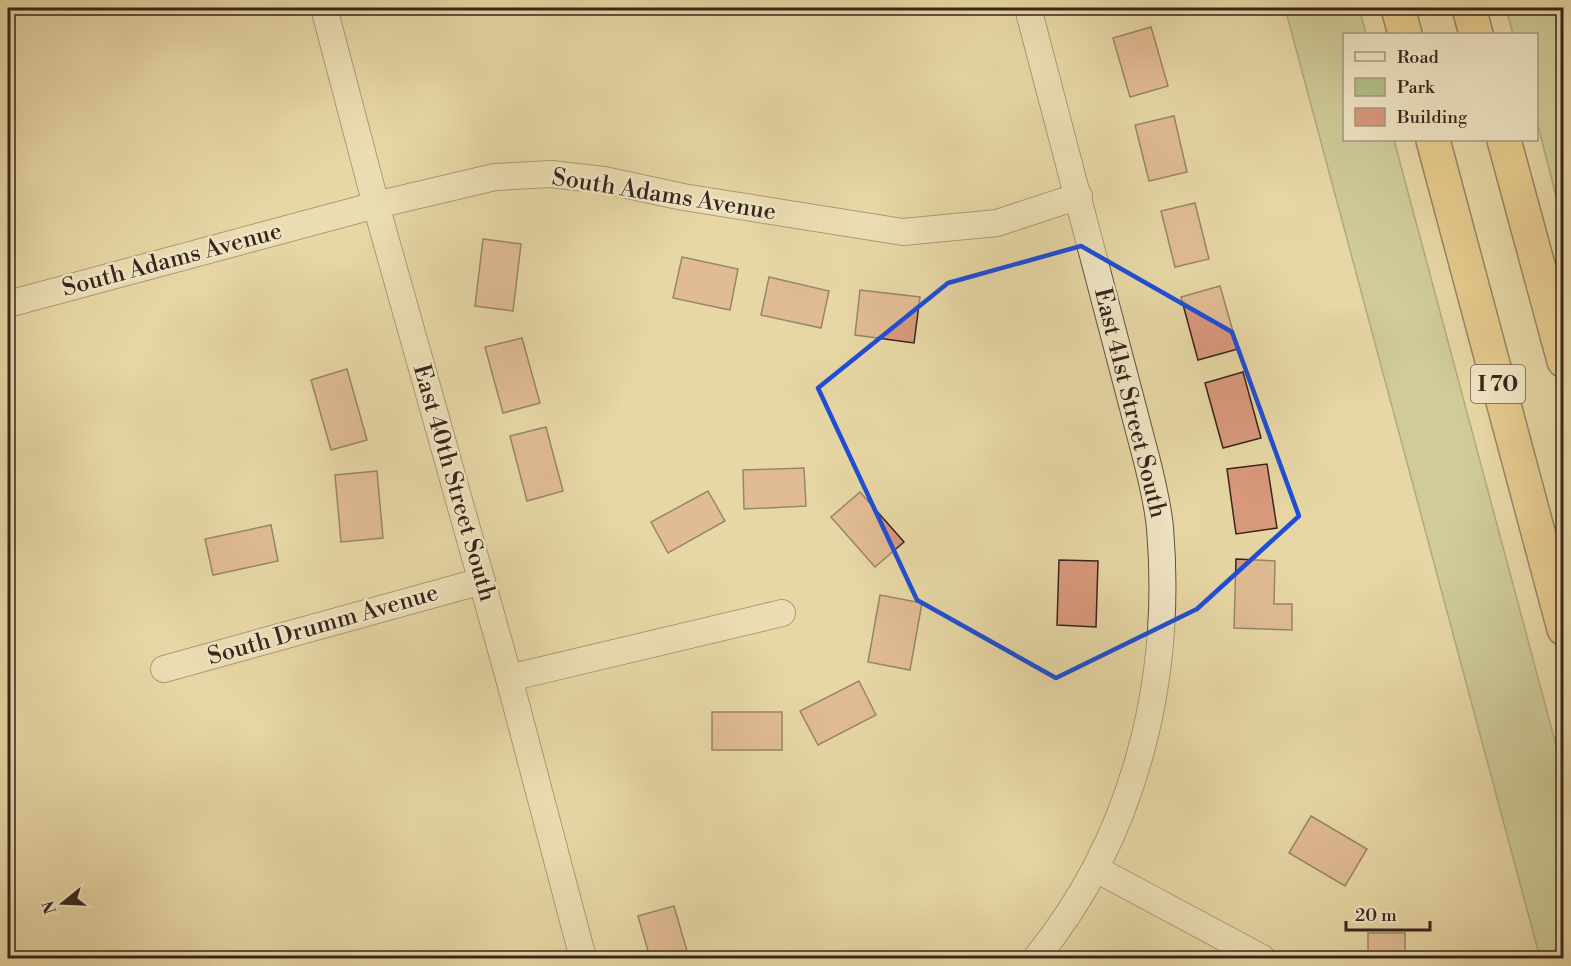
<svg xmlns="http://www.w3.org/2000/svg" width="1571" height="966" viewBox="0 0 1571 966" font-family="'Libre Bodoni',serif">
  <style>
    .green { fill: #b2bf89; stroke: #747253; stroke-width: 1.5 }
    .building { fill: #d9997d; stroke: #37251d; stroke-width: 1.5 }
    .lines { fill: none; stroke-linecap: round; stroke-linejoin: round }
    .street-casing { stroke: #63523f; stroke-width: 28 }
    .highway-casing { stroke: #37251d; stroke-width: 36 }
    .street { stroke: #efe5c4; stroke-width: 26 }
    .highway { stroke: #e4bc72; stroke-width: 33 }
    .marked { fill: none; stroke: #1d4ed8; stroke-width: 4.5; stroke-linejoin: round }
    .labels { text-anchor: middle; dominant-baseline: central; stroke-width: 5; stroke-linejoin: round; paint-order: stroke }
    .shield { fill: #efe5c4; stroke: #6e5f4f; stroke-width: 1.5 }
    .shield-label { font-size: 22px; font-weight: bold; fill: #37251d }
    .street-label { font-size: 24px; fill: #37251d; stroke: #efe5c4 }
  </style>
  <rect width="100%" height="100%" fill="#e7d7a5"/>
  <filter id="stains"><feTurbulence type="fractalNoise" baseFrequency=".00333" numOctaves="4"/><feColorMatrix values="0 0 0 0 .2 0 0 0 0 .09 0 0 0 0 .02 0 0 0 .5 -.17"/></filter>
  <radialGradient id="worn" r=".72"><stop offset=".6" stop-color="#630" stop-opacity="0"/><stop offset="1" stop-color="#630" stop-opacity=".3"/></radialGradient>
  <g class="green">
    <path d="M 1285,8 L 1359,8 L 1366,34 L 1344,34 L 1344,140 L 1394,140 L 1563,771 L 1563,958 L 1540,958 Z"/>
    <path d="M 1506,8 L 1563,8 L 1563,223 L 1537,122 L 1536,34 L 1513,34 Z"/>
  </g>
  <g class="building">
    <path d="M 1103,8 L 1124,8 L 1104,13 Z"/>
    <path d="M 1151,27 L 1168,86 L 1130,97 L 1113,38 Z"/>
    <path d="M 1174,116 L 1187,172 L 1149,181 L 1135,125 Z"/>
    <path d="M 1195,203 L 1209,259 L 1175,267 L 1161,211 Z"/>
    <path d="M 483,239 L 521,244 L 513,311 L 475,306 Z"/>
    <path d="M 682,257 L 738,269 L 730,310 L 673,298 Z"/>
    <path d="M 769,277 L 829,291 L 821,328 L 761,315 Z"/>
    <path d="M 1220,286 L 1238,349 L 1198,360 L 1181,297 Z"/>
    <path d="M 860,290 L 920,297 L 914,343 L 855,335 Z"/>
    <path d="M 522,338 L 540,403 L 503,413 L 485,347 Z"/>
    <path d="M 347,369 L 367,440 L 331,450 L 311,380 Z"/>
    <path d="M 1243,372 L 1261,438 L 1223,448 L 1205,383 Z"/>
    <path d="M 546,427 L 563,491 L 527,501 L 510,436 Z"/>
    <path d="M 1267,464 L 1277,528 L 1236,534 L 1227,469 Z"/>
    <path d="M 804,468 L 806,506 L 744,509 L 743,470 Z"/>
    <path d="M 377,471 L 383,538 L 341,542 L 335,475 Z"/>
    <path d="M 708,491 L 725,521 L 668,553 L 651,522 Z"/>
    <path d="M 860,492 L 904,542 L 875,567 L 831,517 Z"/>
    <path d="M 271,525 L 278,561 L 213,575 L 205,539 Z"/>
    <path d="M 1236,559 L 1275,561 L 1274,604 L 1292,604 L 1292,630 L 1234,628 Z"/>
    <path d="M 1059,560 L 1098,561 L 1096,627 L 1057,625 Z"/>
    <path d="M 880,595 L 922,603 L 910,670 L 868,662 Z"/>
    <path d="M 859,681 L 876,715 L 818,745 L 800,711 Z"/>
    <rect x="712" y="712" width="70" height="38"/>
    <path d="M 1311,816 L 1367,849 L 1345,886 L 1289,853 Z"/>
    <path d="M 674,906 L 689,958 L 650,958 L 638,916 Z"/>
    <rect x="1368" y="933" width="37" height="25"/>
  </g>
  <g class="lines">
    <g class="street-casing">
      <g id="street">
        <path d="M 324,8 L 376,205 L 509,678 L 583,958"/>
        <path d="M 1028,8 L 1147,461 C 1152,482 1158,505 1160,528 C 1173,682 1134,838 1036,958"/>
        <path d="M 8,304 L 376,205 L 495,177 L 551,174 L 604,180 L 683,197 L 903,232 L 997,223 L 1079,196"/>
        <path d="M 164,669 L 482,581"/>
        <path d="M 509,678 L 782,613"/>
        <path d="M 1096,869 L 1262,958"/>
      </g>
    </g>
    <g class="highway-casing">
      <g id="highway">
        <path d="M 1398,8 L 1405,34"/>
        <path d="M 1469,8 L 1476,34"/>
        <path d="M 1433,140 L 1564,629"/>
        <path d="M 1504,140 L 1564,361"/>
      </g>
    </g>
    <use href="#street" class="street"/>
    <use href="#highway" class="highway"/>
  </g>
  <path d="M0 0H1571V966H0ZM 1081,246 L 1232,332 L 1299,516 L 1197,609 L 1056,678 L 917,600 L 818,388 L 948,283 Z" fill="#e7d7a5" fill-opacity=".55" fill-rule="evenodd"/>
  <path class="marked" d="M 1081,246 L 1232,332 L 1299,516 L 1197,609 L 1056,678 L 917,600 L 818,388 L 948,283 Z"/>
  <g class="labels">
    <rect class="shield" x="1471" y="365" width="54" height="38" rx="4.5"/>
    <g class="shield-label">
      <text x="1498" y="384">I 70</text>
    </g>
    <g class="street-label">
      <text transform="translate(664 195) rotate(9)">South Adams Avenue</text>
      <text transform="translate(172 260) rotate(-15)">South Adams Avenue</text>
      <text transform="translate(1130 403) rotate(76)">East 41st Street South</text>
      <text transform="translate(454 483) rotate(74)">East 40th Street South</text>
      <text transform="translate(323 625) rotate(-16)">South Drumm Avenue</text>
    </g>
  </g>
  <rect width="1571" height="966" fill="none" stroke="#e7d7a5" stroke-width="30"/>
  <rect x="9" y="9" width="1553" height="948" fill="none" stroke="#37251d" stroke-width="3"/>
  <rect x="15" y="15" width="1541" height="936" fill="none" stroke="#37251d" stroke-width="1.5"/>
  <rect x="1343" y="33" width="195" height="108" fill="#efe5c4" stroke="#a59881" stroke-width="1.5"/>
  <rect x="1355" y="52" width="30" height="9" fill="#efe5c4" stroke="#a59881" stroke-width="1.5"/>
  <text x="1397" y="63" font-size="18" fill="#37251d">Road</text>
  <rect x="1355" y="78" width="30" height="18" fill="#b2bf89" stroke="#a59881" stroke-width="1.5"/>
  <text x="1397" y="93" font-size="18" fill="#37251d">Park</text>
  <rect x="1355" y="108" width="30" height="18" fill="#d9997d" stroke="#a59881" stroke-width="1.5"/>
  <text x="1397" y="123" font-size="18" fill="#37251d">Building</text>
  <g transform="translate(63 903) rotate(252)" stroke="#efe5c4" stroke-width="4.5" paint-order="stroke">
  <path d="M0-4.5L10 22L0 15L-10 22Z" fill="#37251d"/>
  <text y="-9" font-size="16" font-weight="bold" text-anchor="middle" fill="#37251d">N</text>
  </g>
  <path d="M1346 921v9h84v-9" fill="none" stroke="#37251d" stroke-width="3"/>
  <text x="1355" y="921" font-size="18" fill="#37251d" stroke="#efe5c4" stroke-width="4.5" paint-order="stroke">20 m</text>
  <rect width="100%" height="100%" filter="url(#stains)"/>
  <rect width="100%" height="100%" fill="url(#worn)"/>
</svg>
